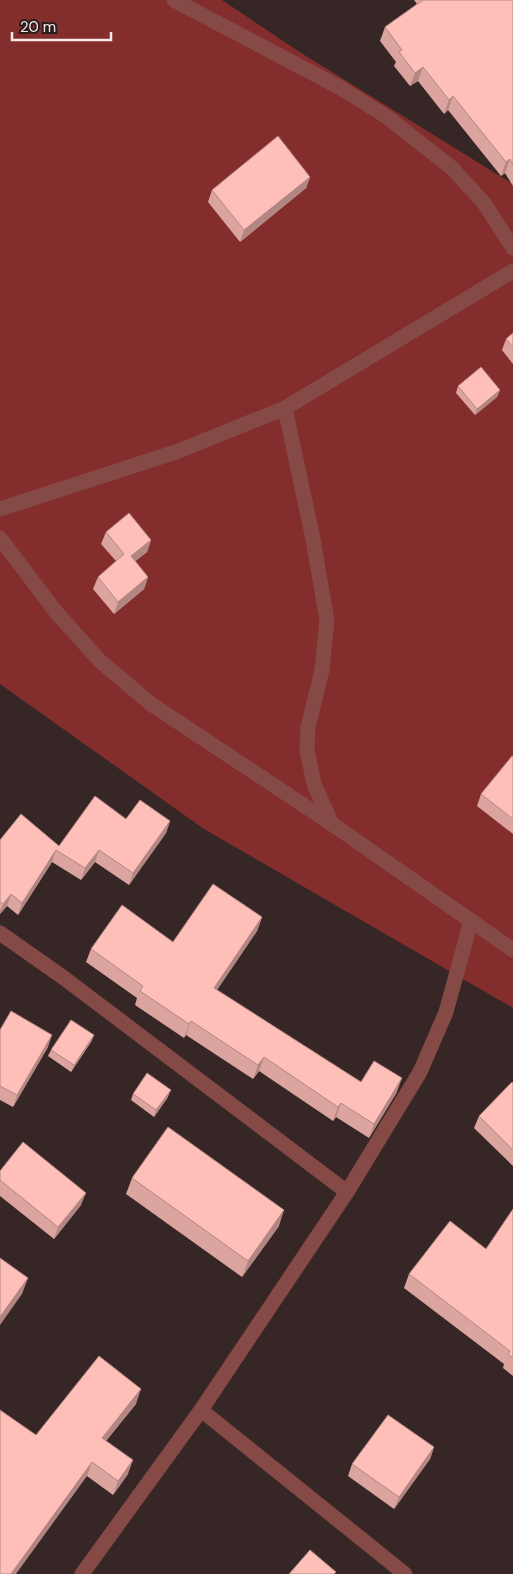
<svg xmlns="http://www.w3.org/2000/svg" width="513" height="1574" viewBox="0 0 513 1574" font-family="'DM Sans',sans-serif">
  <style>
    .green { fill: #832e2c }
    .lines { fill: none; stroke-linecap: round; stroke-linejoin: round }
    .minor { stroke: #864a46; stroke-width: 15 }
    .wall { fill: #dba49f }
    .shaded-wall { fill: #b28682 }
    .building { fill: #ffbfb9; stroke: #b28682 }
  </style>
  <rect width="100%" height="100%" fill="#362625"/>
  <path class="green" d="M 0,0 L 222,0 L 298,51 L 513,184 L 513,1008 L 204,829 L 0,684 Z"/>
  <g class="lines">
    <g class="minor">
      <path d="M 174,0 L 339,87 L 387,117 L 452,168 L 484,203 L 513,248"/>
      <path d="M 285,408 L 313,539 L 327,621 L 322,670 L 308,727 L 307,750 L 314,784 L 332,824"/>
      <path d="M 0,509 L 176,452 L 285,408 L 513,271"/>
      <path d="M 0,538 L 56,612 L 100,661 L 151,704 L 332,824 L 513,950"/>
      <path d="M 0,933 L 64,978 L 347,1192 L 201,1410 L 82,1574"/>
      <path d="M 347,1192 L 420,1072 L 446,1012 L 471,921"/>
      <path d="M 201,1410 L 405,1574"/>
    </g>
  </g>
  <g class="wall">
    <path d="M 414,0 L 513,0 L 513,186 L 505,173 L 501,176 L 448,110 L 444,114 L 418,81 L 410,86 L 394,66 L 396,62 L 380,41 L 385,27 L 417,4 Z"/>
    <path d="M 310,177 L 306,188 L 240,242 L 208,202 L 212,190 Z"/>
    <path d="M 513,333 L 513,364 L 502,350 L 506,339 Z"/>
    <path d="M 458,386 L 500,390 L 497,397 L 475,415 L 456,393 Z"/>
    <path d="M 106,532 L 151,540 L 147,552 L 135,561 L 148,577 L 144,589 L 114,614 L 93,589 L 98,577 L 116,561 L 101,544 Z"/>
    <path d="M 513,756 L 513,834 L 477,806 L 481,794 Z"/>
    <path d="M 126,819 L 170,821 L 166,833 L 129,885 L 95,862 L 81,880 L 52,862 L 18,915 L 7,906 L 0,914 L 0,840 L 59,846 Z"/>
    <path d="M 262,917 L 257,931 L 217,990 L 361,1082 L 397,1092 L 369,1138 L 336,1117 L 333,1121 L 259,1071 L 253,1079 L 186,1035 L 184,1038 L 135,1005 L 137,998 L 86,962 L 91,949 L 173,942 Z"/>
    <path d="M 0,1030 L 48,1047 L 13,1107 L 0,1100 Z"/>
    <path d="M 94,1035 L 91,1042 L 71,1072 L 48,1056 L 51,1050 Z"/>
    <path d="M 513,1083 L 513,1166 L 474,1128 L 479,1116 Z"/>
    <path d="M 133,1094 L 168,1097 L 154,1117 L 131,1100 Z"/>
    <path d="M 0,1171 L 81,1205 L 54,1239 L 0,1196 Z"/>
    <path d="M 132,1178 L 279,1226 L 242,1277 L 126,1194 Z"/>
    <path d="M 513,1209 L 513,1376 L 503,1368 L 504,1364 L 404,1288 L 409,1274 L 486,1249 Z"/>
    <path d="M 136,1404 L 106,1441 L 128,1474 L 113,1495 L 87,1476 L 36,1435 Z"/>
    <path d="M 434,1447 L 430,1459 L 394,1509 L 348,1476 L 352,1464 Z"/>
  </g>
  <g class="shaded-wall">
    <path d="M 423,67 L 418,81 L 410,86 L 415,73 Z"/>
    <path d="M 453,96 L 448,110 L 444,114 L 449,100 Z"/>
    <path d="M 510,159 L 505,173 L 501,176 L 506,162 Z"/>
    <path d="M 310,177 L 306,188 L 240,242 L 244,230 Z"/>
    <path d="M 500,390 L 497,397 L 475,415 L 477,409 Z"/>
    <path d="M 151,540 L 147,552 L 127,568 L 131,556 Z"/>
    <path d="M 148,577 L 144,589 L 114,614 L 118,602 Z"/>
    <path d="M 170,821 L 166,833 L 129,885 L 133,873 Z"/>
    <path d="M 56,850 L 52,862 L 18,915 L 22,903 Z"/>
    <path d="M 99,850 L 95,862 L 81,880 L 85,868 Z"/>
    <path d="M 11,894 L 7,906 L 0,914 L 0,911 L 3,904 Z"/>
    <path d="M 262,917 L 257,931 L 209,1001 L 214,988 Z"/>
    <path d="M 191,1021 L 186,1035 L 184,1038 L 189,1024 Z"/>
    <path d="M 52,1035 L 48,1047 L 13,1107 L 17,1095 Z"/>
    <path d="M 94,1035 L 91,1042 L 71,1072 L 74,1065 Z"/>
    <path d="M 264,1057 L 259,1071 L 253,1079 L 258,1065 Z"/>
    <path d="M 402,1078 L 397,1092 L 369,1138 L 374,1124 Z"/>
    <path d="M 171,1090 L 168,1097 L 154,1117 L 156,1110 Z"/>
    <path d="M 341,1103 L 336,1117 L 333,1121 L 338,1107 Z"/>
    <path d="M 86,1193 L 81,1205 L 54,1239 L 58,1227 Z"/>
    <path d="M 284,1210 L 279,1226 L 242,1277 L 248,1261 Z"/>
    <path d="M 28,1278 L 22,1294 L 0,1325 L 0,1317 Z"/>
    <path d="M 141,1389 L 136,1404 L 96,1452 L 102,1438 Z"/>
    <path d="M 434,1447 L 430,1459 L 394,1509 L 399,1497 Z"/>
    <path d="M 133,1460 L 128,1474 L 113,1495 L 118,1481 Z"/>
    <path d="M 92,1462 L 87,1476 L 16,1574 L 11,1574 Z"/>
  </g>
  <g class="building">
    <path d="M 423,0 L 513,0 L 513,165 L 510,159 L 506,162 L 453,96 L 449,100 L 423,67 L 415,73 L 399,52 L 402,50 L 385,27 Z"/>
    <path d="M 278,136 L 310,177 L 244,230 L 212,190 Z"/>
    <path d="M 513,333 L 513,347 L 506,339 Z"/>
    <path d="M 481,367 L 500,390 L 477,409 L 458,386 Z"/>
    <path d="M 129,513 L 151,540 L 131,556 L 148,577 L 118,602 L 98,577 L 124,554 L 106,532 Z"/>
    <path d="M 512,756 L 513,756 L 513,819 L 481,794 Z"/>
    <path d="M 95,796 L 126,819 L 140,800 L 170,821 L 133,873 L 99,850 L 85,868 L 56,850 L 22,903 L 11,894 L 3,904 L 0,902 L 0,840 L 21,814 L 59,846 Z"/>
    <path d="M 213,884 L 262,917 L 214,988 L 361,1082 L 374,1061 L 402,1078 L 374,1124 L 341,1103 L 338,1107 L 264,1057 L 258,1065 L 191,1021 L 189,1024 L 140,991 L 143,986 L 91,949 L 122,905 L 173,942 Z"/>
    <path d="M 11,1011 L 52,1035 L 17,1095 L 0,1086 L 0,1030 Z"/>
    <path d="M 71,1020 L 94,1035 L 74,1065 L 51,1050 Z"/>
    <path d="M 147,1073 L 171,1090 L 156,1110 L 133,1094 Z"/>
    <path d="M 512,1082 L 513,1083 L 513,1150 L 479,1116 Z"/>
    <path d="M 168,1127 L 284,1210 L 248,1261 L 132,1178 Z"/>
    <path d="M 23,1142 L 86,1193 L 58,1227 L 0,1180 L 0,1171 Z"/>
    <path d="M 513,1209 L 513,1358 L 508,1354 L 510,1351 L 409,1274 L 450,1221 L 486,1249 Z"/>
    <path d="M 0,1258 L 28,1278 L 0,1317 Z"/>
    <path d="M 99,1356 L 141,1389 L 102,1438 L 133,1460 L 118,1481 L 92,1462 L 11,1574 L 0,1574 L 0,1410 L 36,1435 Z"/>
    <path d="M 388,1415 L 434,1447 L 399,1497 L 352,1464 Z"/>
    <path d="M 310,1550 L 336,1572 L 334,1574 L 289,1574 Z"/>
  </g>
  <path d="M12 32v8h99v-8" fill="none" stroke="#f5eae9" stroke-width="2.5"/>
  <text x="20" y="32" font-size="15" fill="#f5eae9" stroke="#2b1d1b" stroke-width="4" paint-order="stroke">20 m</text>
</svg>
